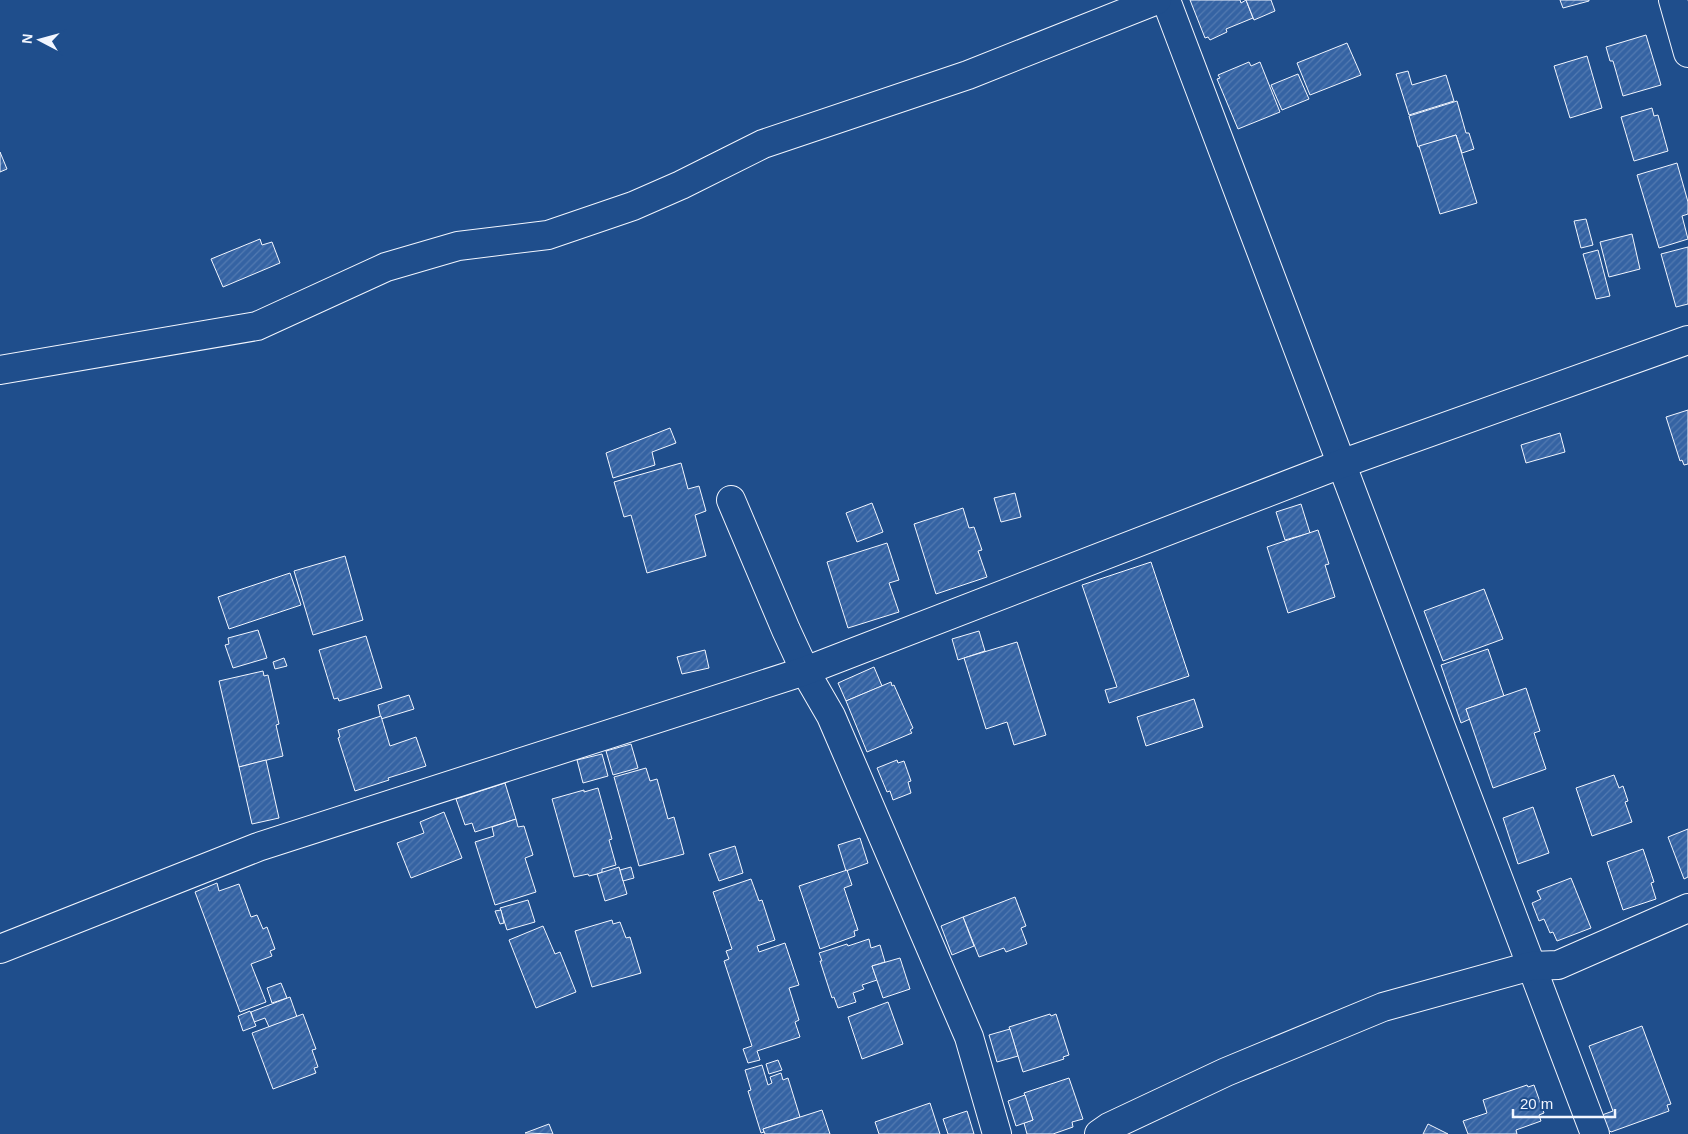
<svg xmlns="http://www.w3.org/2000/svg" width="1688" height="1134" viewBox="0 0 1688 1134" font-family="Arial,sans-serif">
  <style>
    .building { fill: url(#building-hatch); stroke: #f2f6ff }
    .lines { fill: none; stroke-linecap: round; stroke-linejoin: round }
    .minor-casing { stroke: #f2f6ff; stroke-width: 30 }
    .minor { stroke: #1f4e8c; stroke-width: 28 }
  </style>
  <defs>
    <pattern id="building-hatch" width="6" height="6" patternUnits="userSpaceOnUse" patternTransform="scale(1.25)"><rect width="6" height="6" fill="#3563a3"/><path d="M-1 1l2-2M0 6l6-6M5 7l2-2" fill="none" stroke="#537ab1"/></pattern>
  </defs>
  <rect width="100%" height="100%" fill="#1f4e8c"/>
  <g class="building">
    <path d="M 1190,0 L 1240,0 L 1241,3 L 1246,0 L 1253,18 L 1226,29 L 1227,32 L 1210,40 L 1208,37 L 1205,38 Z"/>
    <path d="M 1246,0 L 1271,0 L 1275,11 L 1254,20 Z"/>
    <path d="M 1560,0 L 1589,0 L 1589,1 L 1563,8 Z"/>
    <path d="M 1646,35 L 1661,85 L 1623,96 L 1613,61 L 1610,61 L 1606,47 Z"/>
    <path d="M 1347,43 L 1361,75 L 1310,95 L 1297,63 Z"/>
    <path d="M 1587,56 L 1602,108 L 1570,118 L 1554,66 Z"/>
    <path d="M 1249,62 L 1251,66 L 1260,62 L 1280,112 L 1238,129 L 1217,79 L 1220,78 L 1218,75 Z"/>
    <path d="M 1408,71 L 1412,85 L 1446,75 L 1454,101 L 1409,115 L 1396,74 Z"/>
    <path d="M 1298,74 L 1309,99 L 1282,110 L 1271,85 Z"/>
    <path d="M 1457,101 L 1466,133 L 1469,133 L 1474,149 L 1462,153 L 1456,135 L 1418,147 L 1409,116 Z"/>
    <path d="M 1652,108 L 1654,116 L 1658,115 L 1668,151 L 1634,161 L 1621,117 Z"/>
    <path d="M 1456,135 L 1477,203 L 1440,214 L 1419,146 Z"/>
    <path d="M 0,152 L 7,169 L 0,172 Z"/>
    <path d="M 1677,163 L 1688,202 L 1688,214 L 1682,216 L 1688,239 L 1659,248 L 1637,175 Z"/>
    <path d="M 1586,219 L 1593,245 L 1581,248 L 1574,221 Z"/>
    <path d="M 1632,234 L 1640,269 L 1609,277 L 1600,242 Z"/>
    <path d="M 260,239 L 262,245 L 272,242 L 280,263 L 223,287 L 211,259 Z"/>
    <path d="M 1688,247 L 1688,304 L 1676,307 L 1661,254 Z"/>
    <path d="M 1598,250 L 1610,296 L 1596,299 L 1583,254 Z"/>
    <path d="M 1688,410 L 1688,464 L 1684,465 L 1682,460 L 1680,461 L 1666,417 Z"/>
    <path d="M 670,428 L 676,443 L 652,452 L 655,465 L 613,478 L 606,453 Z"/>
    <path d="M 1560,433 L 1565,452 L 1526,463 L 1521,445 Z"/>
    <path d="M 681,463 L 688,489 L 699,486 L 706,511 L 695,515 L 706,556 L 647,573 L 631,515 L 624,517 L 614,482 Z"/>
    <path d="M 1015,493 L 1021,517 L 1001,522 L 994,498 Z"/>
    <path d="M 872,503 L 883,532 L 857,542 L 846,513 Z"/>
    <path d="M 1301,504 L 1310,533 L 1285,540 L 1276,512 Z"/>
    <path d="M 963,508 L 969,528 L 974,527 L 982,550 L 978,551 L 987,577 L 936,594 L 914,524 Z"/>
    <path d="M 1318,530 L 1329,564 L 1325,565 L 1335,597 L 1288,613 L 1267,547 Z"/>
    <path d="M 887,543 L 899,580 L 889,583 L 899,612 L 848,628 L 827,562 Z"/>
    <path d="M 345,556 L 363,620 L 313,635 L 294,571 Z"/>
    <path d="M 1151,562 L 1189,676 L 1109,703 L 1105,690 L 1117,687 L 1082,585 Z"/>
    <path d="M 290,573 L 301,605 L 229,629 L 218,597 Z"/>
    <path d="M 1484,589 L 1503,639 L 1443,661 L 1424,611 Z"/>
    <path d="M 258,630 L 267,658 L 233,668 L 225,645 L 229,644 L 228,638 Z"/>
    <path d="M 979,631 L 985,651 L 958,660 L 952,639 Z"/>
    <path d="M 366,636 L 382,688 L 339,701 L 338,698 L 334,699 L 319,650 Z"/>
    <path d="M 1017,642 L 1046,735 L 1014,745 L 1007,722 L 986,729 L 964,658 Z"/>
    <path d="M 1488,649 L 1504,696 L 1466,709 L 1470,719 L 1461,723 L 1441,665 Z"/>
    <path d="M 705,650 L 709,668 L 682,674 L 677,657 Z"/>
    <path d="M 284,658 L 287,666 L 275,669 L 273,662 Z"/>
    <path d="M 874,667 L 882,686 L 846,701 L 838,683 Z"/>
    <path d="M 263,671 L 264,676 L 268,675 L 279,724 L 276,725 L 283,756 L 239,767 L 219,681 Z"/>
    <path d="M 891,682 L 892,686 L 894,685 L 913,728 L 910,730 L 912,733 L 867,752 L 846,701 Z"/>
    <path d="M 1526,688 L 1540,731 L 1534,733 L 1546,769 L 1493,788 L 1466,709 Z"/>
    <path d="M 409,695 L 414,709 L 381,719 L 378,705 Z"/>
    <path d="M 1194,699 L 1203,727 L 1146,746 L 1137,717 Z"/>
    <path d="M 381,716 L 390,746 L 416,737 L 426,766 L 388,778 L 389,780 L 355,791 L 338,738 L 340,737 L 338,730 Z"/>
    <path d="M 631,744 L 638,768 L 613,775 L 606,751 Z"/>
    <path d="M 602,754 L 608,776 L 583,783 L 577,760 Z"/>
    <path d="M 266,760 L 279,818 L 252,824 L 239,767 Z"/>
    <path d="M 897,760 L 898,763 L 904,761 L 911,781 L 908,782 L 911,793 L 893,800 L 890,791 L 887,792 L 877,768 Z"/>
    <path d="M 646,768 L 650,781 L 657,779 L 668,819 L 674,817 L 684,854 L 639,866 L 614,777 Z"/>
    <path d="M 1614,775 L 1619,788 L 1623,786 L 1628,801 L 1625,802 L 1632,822 L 1592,836 L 1576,788 Z"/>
    <path d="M 505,783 L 516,819 L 475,832 L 472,823 L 465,825 L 456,799 Z"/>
    <path d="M 598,788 L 612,839 L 609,840 L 616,865 L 602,869 L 602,872 L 597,874 L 589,876 L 588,874 L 574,877 L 552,799 L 584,790 L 584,792 Z"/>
    <path d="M 1533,807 L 1549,853 L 1518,864 L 1503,818 Z"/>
    <path d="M 444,812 L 462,858 L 411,878 L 397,843 L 424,833 L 420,822 Z"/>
    <path d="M 516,819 L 518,827 L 524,826 L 533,855 L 525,858 L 536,892 L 495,905 L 475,842 L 494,836 L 492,827 Z"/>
    <path d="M 1688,829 L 1688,877 L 1684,879 L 1668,837 Z"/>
    <path d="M 860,838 L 868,863 L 846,871 L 838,845 Z"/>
    <path d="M 735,846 L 743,873 L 719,881 L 709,854 Z"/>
    <path d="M 1643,849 L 1654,882 L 1651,883 L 1656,899 L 1623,910 L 1607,862 Z"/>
    <path d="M 619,867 L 627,894 L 605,901 L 597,874 Z"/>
    <path d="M 631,867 L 634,878 L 623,881 L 620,870 Z"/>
    <path d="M 847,870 L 852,885 L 844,888 L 858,930 L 854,931 L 855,936 L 820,949 L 799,886 Z"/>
    <path d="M 1571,878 L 1591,928 L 1557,941 L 1553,932 L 1550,933 L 1544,919 L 1539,921 L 1532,903 L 1541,899 L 1537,891 Z"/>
    <path d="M 751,879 L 759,901 L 762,900 L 775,940 L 757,946 L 759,952 L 785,943 L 799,985 L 789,988 L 799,1020 L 795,1022 L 800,1037 L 757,1051 L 760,1060 L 748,1063 L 743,1049 L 752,1046 L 724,961 L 729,959 L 726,951 L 732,949 L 713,892 Z"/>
    <path d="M 217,883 L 219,891 L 239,884 L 251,917 L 257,915 L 263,929 L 267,927 L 275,949 L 270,951 L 272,956 L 251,964 L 266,1002 L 240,1012 L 195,892 Z"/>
    <path d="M 1015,897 L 1026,926 L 1021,928 L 1027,944 L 1006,952 L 1004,948 L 979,957 L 963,917 Z"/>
    <path d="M 528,900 L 535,922 L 507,930 L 500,908 Z"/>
    <path d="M 501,910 L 504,923 L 500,924 L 495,911 Z"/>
    <path d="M 963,917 L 974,946 L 952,955 L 941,926 Z"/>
    <path d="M 612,920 L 613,924 L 620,922 L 626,938 L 630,937 L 641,973 L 592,987 L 575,931 Z"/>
    <path d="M 543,926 L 555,954 L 560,952 L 576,992 L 536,1008 L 509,940 Z"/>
    <path d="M 869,939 L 871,948 L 880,945 L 885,962 L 872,966 L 877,980 L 862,985 L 864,989 L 853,993 L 856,1002 L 838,1008 L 834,997 L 832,998 L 820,961 L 822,961 L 819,953 L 847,944 L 848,946 Z"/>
    <path d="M 900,958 L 910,989 L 883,998 L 872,966 Z"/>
    <path d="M 281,983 L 287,998 L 272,1003 L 267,988 Z"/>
    <path d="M 290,997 L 297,1017 L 269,1027 L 265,1018 L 254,1022 L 251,1012 Z"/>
    <path d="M 888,1002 L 903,1044 L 862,1059 L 848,1017 Z"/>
    <path d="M 250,1011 L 256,1026 L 243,1031 L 238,1016 Z"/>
    <path d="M 303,1014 L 316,1049 L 312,1050 L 318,1067 L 314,1068 L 316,1073 L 273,1089 L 252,1033 Z"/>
    <path d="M 1050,1014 L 1051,1016 L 1056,1014 L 1069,1055 L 1063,1057 L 1064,1059 L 1023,1072 L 1009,1027 Z"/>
    <path d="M 1642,1026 L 1671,1104 L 1667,1105 L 1669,1111 L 1611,1132 L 1610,1131 L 1608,1131 L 1602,1115 L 1613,1111 L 1589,1046 Z"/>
    <path d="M 1010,1029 L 1018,1056 L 997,1062 L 989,1035 Z"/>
    <path d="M 778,1060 L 782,1070 L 769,1074 L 766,1064 Z"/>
    <path d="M 762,1065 L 768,1085 L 772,1083 L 770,1077 L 781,1073 L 783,1080 L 788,1078 L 800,1117 L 763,1129 L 764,1132 L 761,1133 L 748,1091 L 751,1090 L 745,1070 Z"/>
    <path d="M 1069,1078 L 1083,1119 L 1072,1122 L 1073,1127 L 1053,1134 L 1027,1134 L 1024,1123 L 1033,1120 L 1024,1093 Z"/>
    <path d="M 1527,1085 L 1528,1087 L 1534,1085 L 1544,1113 L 1539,1115 L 1541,1121 L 1516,1130 L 1517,1134 L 1468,1134 L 1463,1121 L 1487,1113 L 1483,1100 Z"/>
    <path d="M 1025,1095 L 1033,1120 L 1016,1126 L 1008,1101 Z"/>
    <path d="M 930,1103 L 940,1134 L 879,1134 L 875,1122 Z"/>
    <path d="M 822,1110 L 830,1134 L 765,1134 L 763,1129 Z"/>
    <path d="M 967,1111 L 974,1134 L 948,1134 L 943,1119 Z"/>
    <path d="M 549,1124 L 553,1134 L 525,1133 Z"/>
    <path d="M 1428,1124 L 1448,1134 L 1423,1134 Z"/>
  </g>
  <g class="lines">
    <g class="minor-casing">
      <g id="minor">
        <path d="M 1166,0 L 1595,1134"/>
        <path d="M 1673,0 L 1688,53"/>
        <path d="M 0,370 L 257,326 L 386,267 L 458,246 L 548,235 L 633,206 L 681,185 L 763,144 L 968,75 L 1157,0"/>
        <path d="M 731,500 L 786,630 L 805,671 L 831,716 L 969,1037 L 997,1134"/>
        <path d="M 0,949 L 258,847 L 805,671 L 1341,464 L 1688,340"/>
        <path d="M 1099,1134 L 1109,1127 L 1226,1072 L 1383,1007 L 1531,966 L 1558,965 L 1688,908"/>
      </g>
    </g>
    <use href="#minor" class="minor"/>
  </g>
  <g transform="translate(40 40) rotate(276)" stroke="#1f4e8c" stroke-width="4" paint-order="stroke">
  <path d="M0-4L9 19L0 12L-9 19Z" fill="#f2f6ff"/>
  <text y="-8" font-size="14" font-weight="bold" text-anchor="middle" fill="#f2f6ff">N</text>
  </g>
  <path d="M1513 1109v8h102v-8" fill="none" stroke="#f2f6ff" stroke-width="2.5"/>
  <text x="1520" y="1109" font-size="15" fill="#f2f6ff" stroke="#1f4e8c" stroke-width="4" paint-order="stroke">20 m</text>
</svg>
